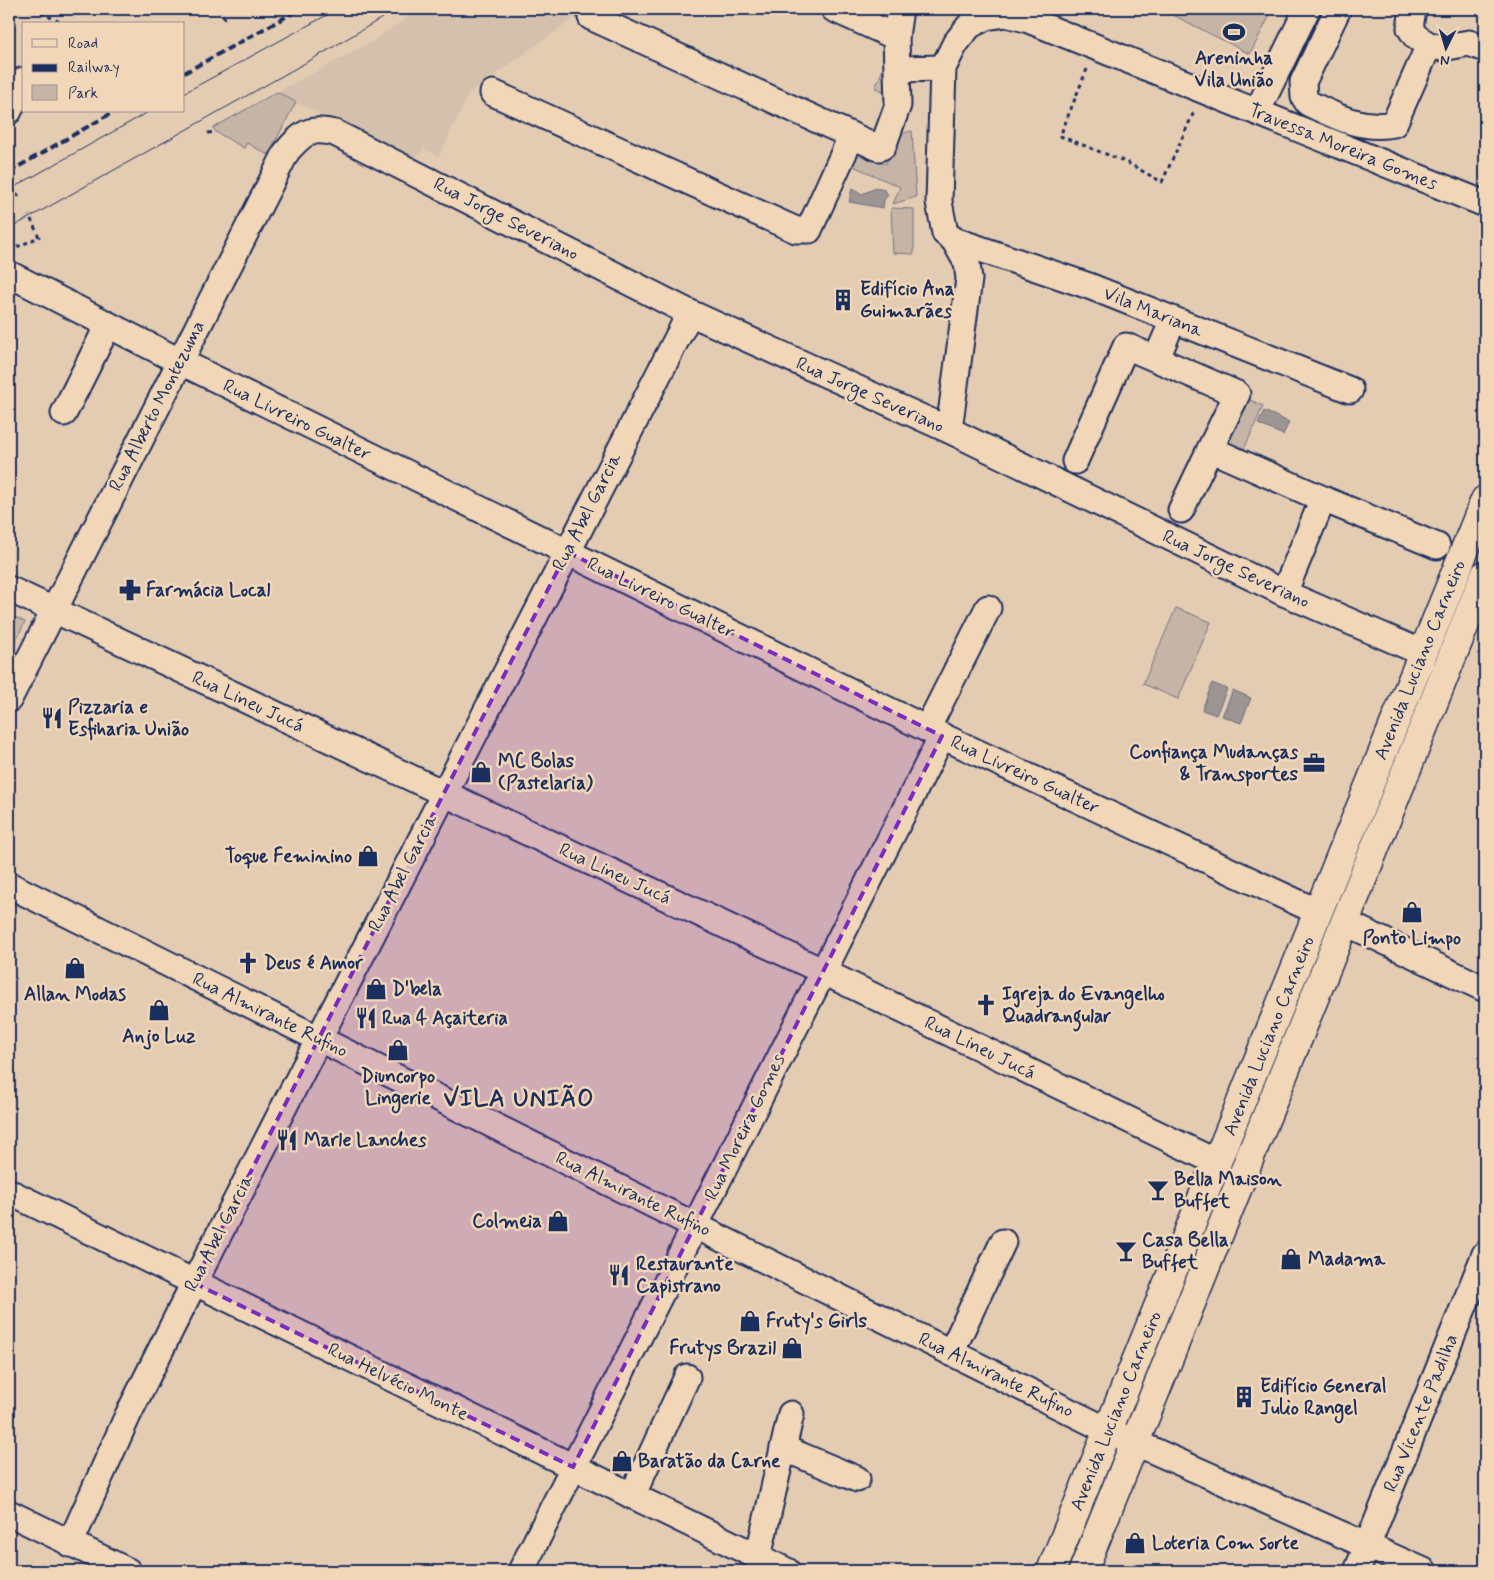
<svg xmlns="http://www.w3.org/2000/svg" width="1494" height="1580" viewBox="0 0 1494 1580" font-family="Mynerve,sans-serif">
  <style>
    .built { fill: #d5c0ad }
    .green { fill: #c6b5a6; stroke: #707282 }
    .water { fill: #9d9494; stroke: #696c7e }
    .lines { fill: none; stroke-linecap: round; stroke-linejoin: round }
    .minor-casing { stroke: #1b2f5e; stroke-width: 29 }
    .major-casing { stroke: #1b2f5e; stroke-width: 31 }
    .path { stroke: #1b2f5e; stroke-width: 3; stroke-dasharray: 4 4; stroke-linecap: butt }
    .minor { stroke: #f1d6b8; stroke-width: 25 }
    .major { stroke: #f1d6b8; stroke-width: 28 }
    .tram { stroke: #1b2f5e; stroke-width: 1 }
    .rail { stroke: #1b2f5e; stroke-width: 4; stroke-dasharray: 8 4; stroke-linecap: butt }
    .marked { fill: #7b2cbf; fill-opacity: 0.2; stroke: #7b2cbf; stroke-width: 4; stroke-dasharray: 10 6; stroke-linejoin: round }
    .labels { text-anchor: middle; dominant-baseline: central; stroke-width: 5; stroke-linejoin: round; paint-order: stroke }
    .poi-label { font-size: 19px; font-weight: bold; fill: #1b2f5e; stroke: #f1d6b8; text-anchor: start }
    .street-label { font-size: 19px; fill: #1b2f5e; stroke: #f1d6b8 }
    .district-label { font-size: 24px; font-weight: bold; letter-spacing: 1px; fill: #1b2f5e; stroke: #f1d6b8 }
  </style>
  <rect width="100%" height="100%" fill="#e4ccb3"/>
  <filter id="ink" filterUnits="userSpaceOnUse"><feTurbulence type="fractalNoise" baseFrequency=".02" numOctaves="2"/><feDisplacementMap in="SourceGraphic" scale="10" xChannelSelector="R" yChannelSelector="G"/><feConvolveMatrix kernelMatrix="1 2 1 2 8 2 1 2 1" color-interpolation-filters="sRGB"/></filter>
  <g filter="url(#ink)">
    <g class="built">
      <path d="M 420,9 L 587,9 L 469,93 L 439,157 L 424,148 L 416,159 L 355,132 L 277,92 L 370,43 Z"/>
      <path d="M 41,1561 L 62,1571 L 36,1571 Z"/>
    </g>
    <g class="green">
      <path d="M 1161,9 L 1273,9 L 1250,54 Z"/>
      <path d="M 890,53 L 894,95 L 875,88 Z"/>
      <path d="M 277,92 L 296,102 L 268,155 L 247,143 L 244,148 L 216,132 L 213,128 Z"/>
      <path d="M 912,131 L 916,197 L 893,204 L 900,187 L 851,165 L 856,153 L 859,152 L 886,164 C 892,149 894,133 912,131 Z"/>
      <path d="M 891,208 L 914,209 L 914,254 L 893,253 Z"/>
      <path d="M 1246,398 L 1263,406 L 1242,454 L 1225,446 Z"/>
      <path d="M 1176,608 L 1211,622 L 1178,699 L 1143,684 Z"/>
      <path d="M 9,614 L 25,622 L 9,654 Z"/>
    </g>
    <g class="water">
      <path d="M 852,188 L 862,194 L 876,188 L 885,190 L 888,195 L 884,200 L 883,208 L 849,202 Z"/>
      <path d="M 1264,411 L 1289,422 L 1283,435 L 1258,424 Z"/>
      <path d="M 1212,683 L 1227,689 L 1216,715 L 1202,710 Z"/>
      <path d="M 1233,690 L 1251,698 L 1241,723 L 1222,716 Z"/>
    </g>
    <g class="lines">
      <g class="minor-casing">
        <g id="minor">
          <path d="M 1338,9 L 1303,82 L 1304,97 L 1308,103 C 1337,117 1362,130 1394,124 L 1429,45"/>
          <path d="M 1413,9 L 1410,28 L 1416,37 L 1429,45 L 1442,48 L 1469,43 L 1485,49"/>
          <path d="M 591,17 L 879,148 L 883,146 L 898,105 L 896,37 L 834,9"/>
          <path d="M 896,37 L 900,9"/>
          <path d="M 898,69 L 943,68"/>
          <path d="M 493,93 L 796,230 L 809,230 L 851,137"/>
          <path d="M 9,111 L 24,80"/>
          <path d="M 1257,112 L 1307,9"/>
          <path d="M 954,240 L 1089,286 L 1350,390"/>
          <path d="M 9,274 L 179,361 L 927,729 L 1318,912"/>
          <path d="M 1159,353 L 1173,320"/>
          <path d="M 64,413 L 108,325"/>
          <path d="M 949,430 L 969,279 L 967,263 L 954,240 L 945,233 L 939,202 L 943,68 L 955,44 L 969,26 L 986,17 L 1006,14 L 1026,19 L 1485,204"/>
          <path d="M 1075,461 L 1126,346 L 1237,394 L 1210,449"/>
          <path d="M 1181,510 L 1210,449 L 1323,499"/>
          <path d="M 9,589 L 799,960 L 1218,1163"/>
          <path d="M 1284,593 L 1323,499 L 1437,546"/>
          <path d="M 9,699 L 287,151 C 304,132 310,127 335,133 L 690,313 L 949,430 L 1284,593 L 1423,653"/>
          <path d="M 927,729 L 988,608"/>
          <path d="M 9,885 L 1107,1430 L 1424,1571"/>
          <path d="M 1344,922 L 1485,989"/>
          <path d="M 9,1192 L 787,1571"/>
          <path d="M 951,1353 L 1003,1242"/>
          <path d="M 783,1448 L 857,1479"/>
          <path d="M 632,1496 L 687,1377"/>
          <path d="M 9,1513 L 128,1571"/>
          <path d="M 70,1544 L 128,1415 L 194,1283 L 690,313"/>
          <path d="M 758,1557 L 791,1414"/>
          <path d="M 521,1571 L 942,736"/>
          <path d="M 1357,1571 L 1485,1254"/>
        </g>
      </g>
      <g class="major-casing">
        <g id="major">
          <path d="M 1051,1571 L 1485,500"/>
          <path d="M 1083,1571 L 1485,575"/>
        </g>
      </g>
      <g class="path">
        <path d="M 34,9 L 64,24"/>
        <path d="M 218,9 L 226,20"/>
        <path d="M 1087,69 L 1060,136 L 1126,162 L 1162,182 L 1194,112"/>
        <path d="M 208,133 L 216,132"/>
        <path d="M 9,180 L 19,197"/>
        <path d="M 17,247 L 39,237 L 29,215"/>
      </g>
      <use href="#minor" class="minor"/>
      <use href="#major" class="major"/>
      <g class="tram">
        <path d="M 184,93 L 338,9"/>
        <path d="M 9,190 L 150,111"/>
        <path d="M 9,229 L 323,53 L 397,9"/>
      </g>
      <g class="rail">
        <path d="M 184,73 L 300,9"/>
        <path d="M 9,172 L 115,111"/>
      </g>
    </g>
  </g>
  <path class="marked" d="M 567,552 L 942,736 L 573,1467 L 194,1283 Z"/>
  <defs>
    <g id="stadium-bare" transform="scale(1.725)"><path d="M0-5a6.5 5 0 1 0 0 10a6.5 5 0 1 0 0-10ZM-3.5-1.8h7v3.6h-7Z" fill="#1b2f5e" stroke="#f1d6b8" stroke-width="2.5" paint-order="stroke"/></g>
    <g id="building-bare" transform="scale(1.725)"><path d="M-4-6H4V6H1V3H-1V6H-4ZM-2.5-4.3h1.7v1.8h-1.7ZM.8-4.3h1.7v1.8H.8ZM-2.5-1h1.7V.8h-1.7ZM.8-1h1.7V.8H.8Z" fill="#1b2f5e" stroke="#f1d6b8" stroke-width="2.5" paint-order="stroke"/></g>
    <g id="pharmacy-bare" transform="scale(1.725)"><path d="M-2-6h4v4h4v4h-4v4h-4v-4h-4v-4h4Z" fill="#1b2f5e" stroke="#f1d6b8" stroke-width="2.5" paint-order="stroke"/></g>
    <g id="restaurant-bare" transform="scale(1.725)"><path d="M-5-6h1v4h1v-4h1v4h1v-4h1v5L-1.5 .5V6h-2V.5L-5-1ZM5-6V6H3V1.5H1.5Q1.5-4 5-6Z" fill="#1b2f5e" stroke="#f1d6b8" stroke-width="2.5" paint-order="stroke"/></g>
    <g id="office-bare" transform="scale(1.725)"><path d="M-6-3h4V-5.5h4V-3h4V5H-6ZM-1-4.5V-3h2v-1.5ZM-6 0V1H6V0Z" fill="#1b2f5e" stroke="#f1d6b8" stroke-width="2.5" paint-order="stroke"/></g>
    <g id="shop-bare" transform="scale(1.725)"><path d="M-5-2.5h2.3a2.7 3.5 0 0 1 5.4 0H5L5.5 6h-11ZM-1.5-2.5h3a1.5 2.3 0 0 0-3 0Z" fill="#1b2f5e" stroke="#f1d6b8" stroke-width="2.5" paint-order="stroke"/></g>
    <g id="church-bare" transform="scale(1.725)"><path d="M-1.2-6h2.4v3.5h3.3v2.4h-3.3V6h-2.4V-.1h-3.3v-2.4h3.3Z" fill="#1b2f5e" stroke="#f1d6b8" stroke-width="2.5" paint-order="stroke"/></g>
    <g id="bar-bare" transform="scale(1.725)"><path d="M-6-5H6L.8 .8V4.5H3.5V6h-7V4.5H-.8V.8Z" fill="#1b2f5e" stroke="#f1d6b8" stroke-width="2.5" paint-order="stroke"/></g>
  </defs>
  <g fill-rule="evenodd">
    <use href="#stadium-bare" x="1234" y="32"/>
    <use href="#building-bare" x="843" y="300"/>
    <use href="#pharmacy-bare" x="130" y="590"/>
    <use href="#restaurant-bare" x="52" y="718"/>
    <use href="#office-bare" x="1314" y="763"/>
    <use href="#shop-bare" x="481" y="772"/>
    <use href="#shop-bare" x="368" y="856"/>
    <use href="#shop-bare" x="1412" y="912"/>
    <use href="#church-bare" x="248" y="963"/>
    <use href="#shop-bare" x="75" y="968"/>
    <use href="#shop-bare" x="376" y="989"/>
    <use href="#church-bare" x="986" y="1005"/>
    <use href="#shop-bare" x="159" y="1010"/>
    <use href="#restaurant-bare" x="366" y="1018"/>
    <use href="#shop-bare" x="398" y="1050"/>
    <use href="#restaurant-bare" x="287" y="1140"/>
    <use href="#bar-bare" x="1158" y="1190"/>
    <use href="#shop-bare" x="558" y="1221"/>
    <use href="#bar-bare" x="1126" y="1251"/>
    <use href="#shop-bare" x="1291" y="1259"/>
    <use href="#restaurant-bare" x="619" y="1275"/>
    <use href="#shop-bare" x="750" y="1321"/>
    <use href="#shop-bare" x="792" y="1348"/>
    <use href="#building-bare" x="1244" y="1397"/>
    <use href="#shop-bare" x="622" y="1461"/>
    <use href="#shop-bare" x="1135" y="1543"/>
  </g>
  <g class="labels">
    <g class="poi-label">
      <text x="1234" y="58" text-anchor="middle">Areninha<tspan x="1234" dy="22">Vila União</tspan></text>
      <text x="860" y="289">Edifício Ana<tspan x="860" dy="22">Guimarães</tspan></text>
      <text x="146" y="590">Farmácia Local</text>
      <text x="68" y="707">Pizzaria e<tspan x="68" dy="22">Esfiharia União</tspan></text>
      <text x="1298" y="752" text-anchor="end">Confiança Mudanças<tspan x="1298" dy="22">&amp; Transportes</tspan></text>
      <text x="498" y="761">MC Bolas<tspan x="498" dy="22">(Pastelaria)</tspan></text>
      <text x="352" y="856" text-anchor="end">Toque Feminino</text>
      <text x="1412" y="938" text-anchor="middle">Ponto Limpo</text>
      <text x="264" y="963">Deus é Amor</text>
      <text x="392" y="989">D'bela</text>
      <text x="75" y="994" text-anchor="middle">Allan Modas</text>
      <text x="1002" y="994">Igreja do Evangelho<tspan x="1002" dy="22">Quadrangular</tspan></text>
      <text x="382" y="1018">Rua 4 Açaiteria</text>
      <text x="159" y="1036" text-anchor="middle">Anjo Luz</text>
      <text x="398" y="1076" text-anchor="middle">Diuncorpo<tspan x="398" dy="22">Lingerie</tspan></text>
      <text x="304" y="1140">Marle Lanches</text>
      <text x="1174" y="1179">Bella Maison<tspan x="1174" dy="22">Buffet</tspan></text>
      <text x="542" y="1221" text-anchor="end">Colmeia</text>
      <text x="1142" y="1240">Casa Bella<tspan x="1142" dy="22">Buffet</tspan></text>
      <text x="1308" y="1259">Madama</text>
      <text x="636" y="1264">Restaurante<tspan x="636" dy="22">Capistrano</tspan></text>
      <text x="766" y="1321">Fruty's Girls</text>
      <text x="776" y="1348" text-anchor="end">Frutys Brazil</text>
      <text x="1260" y="1386">Edifício General<tspan x="1260" dy="22">Julio Rangel</tspan></text>
      <text x="638" y="1461">Baratão da Carne</text>
      <text x="1152" y="1543">Loteria Com sorte</text>
    </g>
    <g class="street-label">
      <text transform="translate(1343 147) rotate(22)">Travessa Moreira Gomes</text>
      <text transform="translate(506 219) rotate(27)">Rua Jorge Severiano</text>
      <text transform="translate(1153 312) rotate(22)">Vila Mariana</text>
      <text transform="translate(870 395) rotate(24)">Rua Jorge Severiano</text>
      <text transform="translate(157 406) rotate(-63)">Rua Alberto Montezuma</text>
      <text transform="translate(297 420) rotate(26)">Rua Livreiro Gualter</text>
      <text transform="translate(587 512) rotate(-63)">Rua Abel Garcia</text>
      <text transform="translate(1236 569) rotate(25)">Rua Jorge Severiano</text>
      <text transform="translate(661 598) rotate(26)">Rua Livreiro Gualter</text>
      <text transform="translate(1420 660) rotate(-68)">Avenida Luciano Carneiro</text>
      <text transform="translate(248 702) rotate(25)">Rua Lineu Jucá</text>
      <text transform="translate(1025 775) rotate(25)">Rua Livreiro Gualter</text>
      <text transform="translate(403 873) rotate(-63)">Rua Abel Garcia</text>
      <text transform="translate(615 874) rotate(25)">Rua Lineu Jucá</text>
      <text transform="translate(270 1015) rotate(26)">Rua Almirante Rufino</text>
      <text transform="translate(1269 1036) rotate(-68)">Avenida Luciano Carneiro</text>
      <text transform="translate(980 1048) rotate(26)">Rua Lineu Jucá</text>
      <text transform="translate(745 1127) rotate(-64)">Rua Moreira Gomes</text>
      <text transform="translate(633 1194) rotate(26)">Rua Almirante Rufino</text>
      <text transform="translate(219 1233) rotate(-63)">Rua Abel Garcia</text>
      <text transform="translate(996 1375) rotate(26)">Rua Almirante Rufino</text>
      <text transform="translate(398 1382) rotate(26)">Rua Helvécio Monte</text>
      <text transform="translate(1116 1411) rotate(-68)">Avenida Luciano Carneiro</text>
      <text transform="translate(1421 1413) rotate(-68)">Rua Vicente Padilha</text>
    </g>
    <g class="district-label">
      <text x="519" y="1099">VILA UNIÃO</text>
    </g>
  </g>
  <rect width="1494" height="1580" fill="none" stroke="#f1d6b8" stroke-width="30"/>
  <rect x="15" y="15" width="1464" height="1550" fill="none" stroke="#1b2f5e" stroke-width="2" filter="url(#ink)"/>
  <rect x="22" y="22" width="162" height="90" fill="#f1d6b8" stroke="#9b9394"/>
  <rect x="32" y="39" width="25" height="8" fill="#f1d6b8" stroke="#9b9394"/>
  <text x="68" y="48" font-size="15" fill="#1b2f5e">Road</text>
  <rect x="32" y="64" width="25" height="8" fill="#1b2f5e" stroke="#9b9394"/>
  <text x="68" y="72" font-size="15" fill="#1b2f5e">Railway</text>
  <rect x="32" y="85" width="25" height="15" fill="#c6b5a6" stroke="#9b9394"/>
  <text x="68" y="98" font-size="15" fill="#1b2f5e">Park</text>
  <g transform="translate(1446 48) rotate(185)" stroke="#f1d6b8" stroke-width="4" paint-order="stroke">
  <path d="M0-4L9 19L0 12L-9 19Z" fill="#1b2f5e"/>
  <text y="-8" font-size="14" font-weight="bold" text-anchor="middle" fill="#1b2f5e">N</text>
  </g>
</svg>
